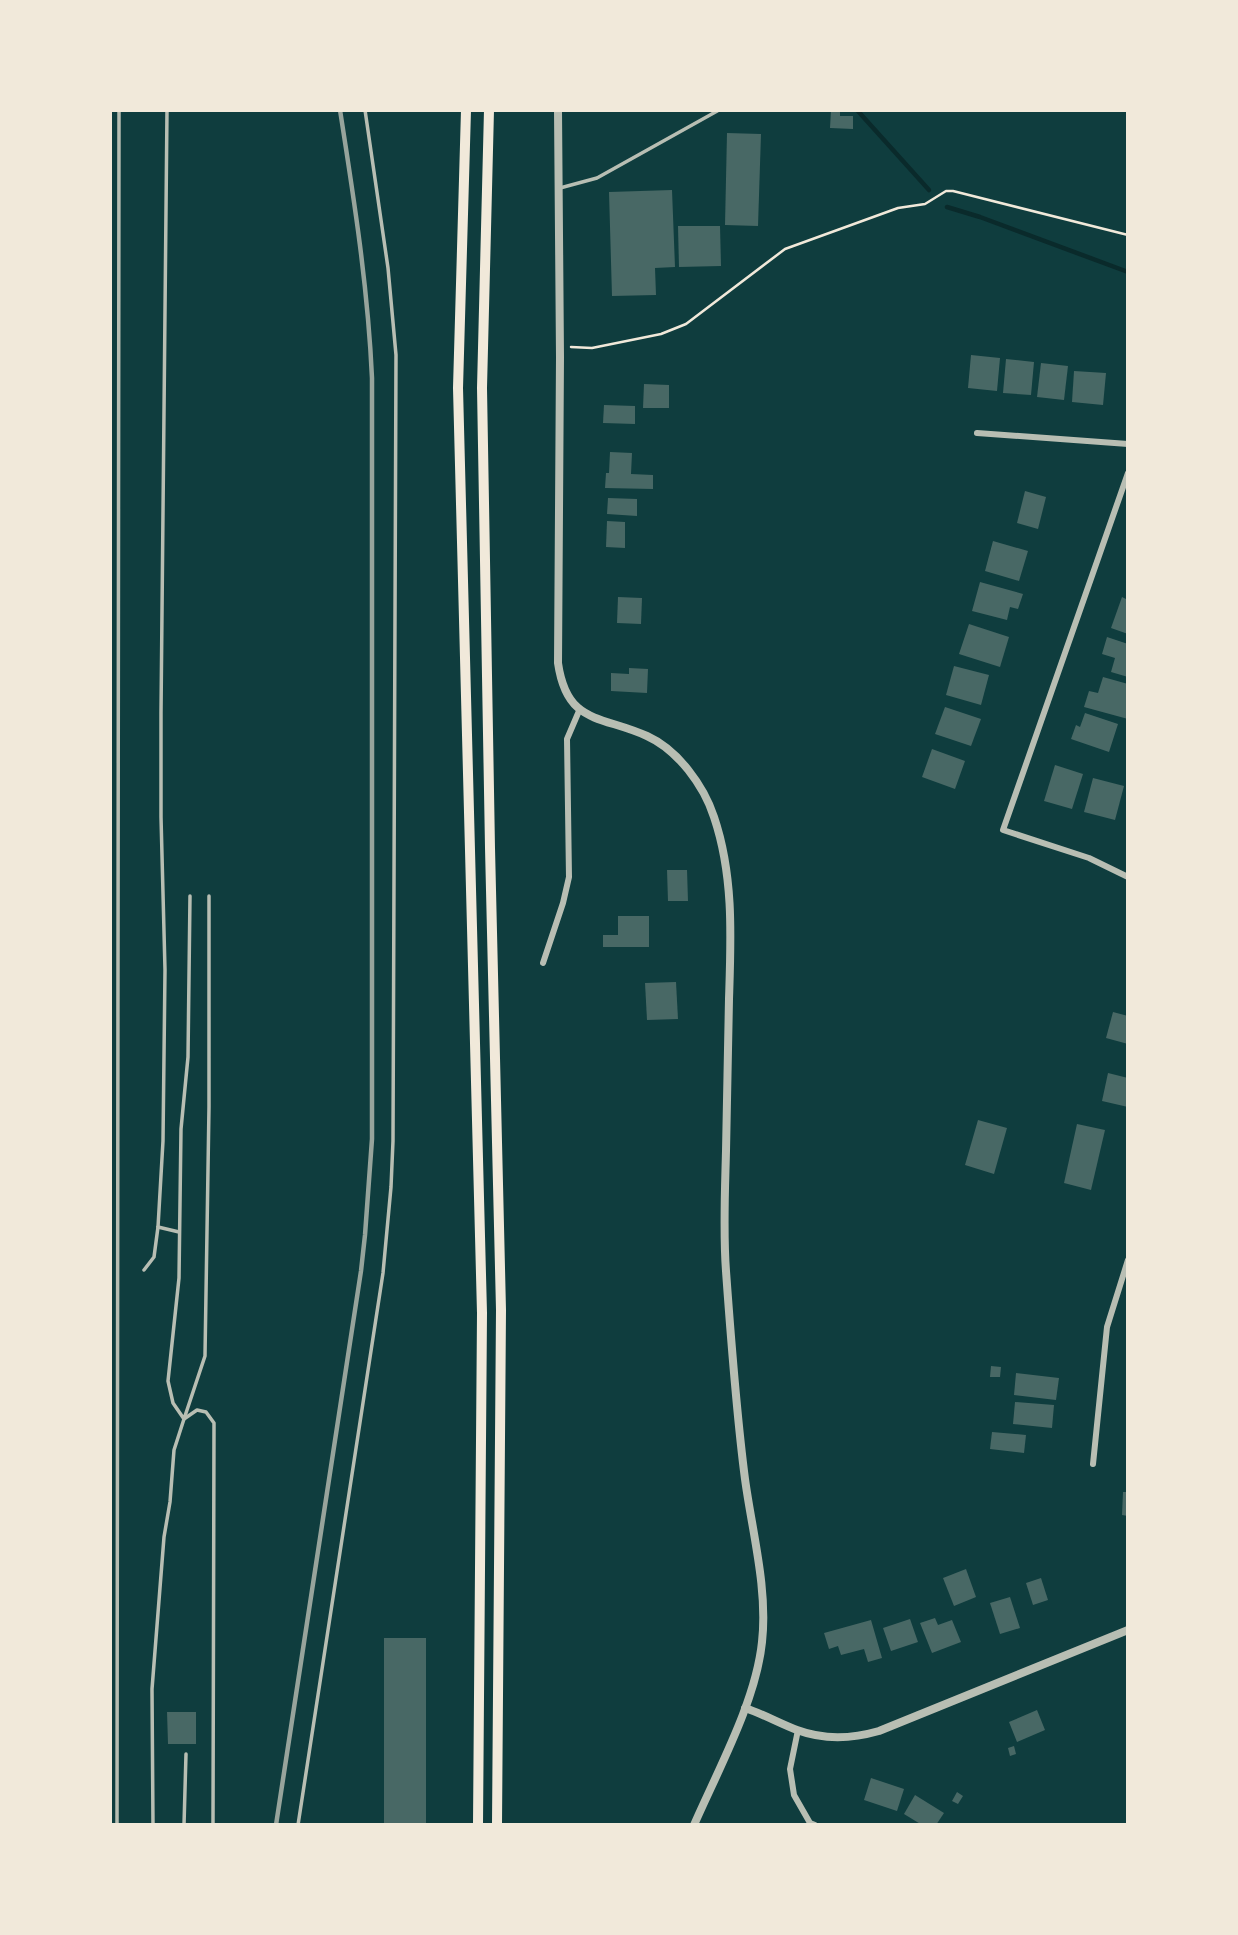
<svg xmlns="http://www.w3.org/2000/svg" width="1238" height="1935" viewBox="0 0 1238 1935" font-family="'PT Sans Narrow',sans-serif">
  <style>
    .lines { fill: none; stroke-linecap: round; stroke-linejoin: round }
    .stream { stroke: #0a2a2b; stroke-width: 4.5 }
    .building { fill: #486865 }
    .path { stroke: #f1e9da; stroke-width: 2.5 }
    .service { stroke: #b8beb3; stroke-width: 3.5 }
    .minor { stroke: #b8beb3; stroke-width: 6 }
    .tertiary { stroke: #b8beb3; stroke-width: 8 }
    .trunk { stroke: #f1e9da; stroke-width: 10 }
    .rail { stroke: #97a49c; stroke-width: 4.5 }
  </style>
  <rect width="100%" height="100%" fill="#0f3d3e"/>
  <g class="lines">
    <g class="stream">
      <path d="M 857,110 L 929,190"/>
      <path d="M 947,207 L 980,217 L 1128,272"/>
    </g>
  </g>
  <g class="building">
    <path d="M 831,110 L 840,110 L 840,116 L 853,116 L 853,129 L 830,128 Z"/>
    <path d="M 727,133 L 761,134 L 758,226 L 725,225 Z"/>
    <path d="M 672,190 L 675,267 L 655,268 L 656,295 L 612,296 L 609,192 Z"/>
    <path d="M 678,226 L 720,226 L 721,266 L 679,267 Z"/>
    <path d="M 971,355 L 1000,358 L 997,391 L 968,388 Z"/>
    <path d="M 1006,359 L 1034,362 L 1031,395 L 1003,393 Z"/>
    <path d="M 1041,363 L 1068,366 L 1064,400 L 1037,397 Z"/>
    <path d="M 1074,371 L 1106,373 L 1103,405 L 1072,402 Z"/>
    <path d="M 644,384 L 669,385 L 669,408 L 643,408 Z"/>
    <path d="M 604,405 L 635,406 L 635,424 L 603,423 Z"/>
    <path d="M 610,452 L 632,453 L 631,474 L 653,475 L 653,489 L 605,488 L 606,473 L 609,473 Z"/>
    <path d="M 1025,491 L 1046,497 L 1038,529 L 1017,523 Z"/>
    <path d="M 608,498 L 637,499 L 637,516 L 607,514 Z"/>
    <path d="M 607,521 L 625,522 L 625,548 L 606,547 Z"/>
    <path d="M 993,541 L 1028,551 L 1019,581 L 985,571 Z"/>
    <path d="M 980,582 L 1023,594 L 1018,609 L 1010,607 L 1007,620 L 972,611 Z"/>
    <path d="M 618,597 L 642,598 L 641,624 L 617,623 Z"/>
    <path d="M 1122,597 L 1128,600 L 1128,634 L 1111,628 Z"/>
    <path d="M 969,624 L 1009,637 L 1000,667 L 959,654 Z"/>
    <path d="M 1107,637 L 1128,644 L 1128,677 L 1111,672 L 1115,658 L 1102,654 Z"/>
    <path d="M 954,666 L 989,675 L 981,705 L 946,695 Z"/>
    <path d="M 629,668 L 648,669 L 647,693 L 611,691 L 611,673 L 629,674 Z"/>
    <path d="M 1103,677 L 1128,684 L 1128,719 L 1084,707 L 1089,691 L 1098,693 Z"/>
    <path d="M 945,707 L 981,719 L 971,746 L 935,734 Z"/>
    <path d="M 1085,713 L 1118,724 L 1109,752 L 1071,739 L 1076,725 L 1080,727 Z"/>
    <path d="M 932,749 L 965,761 L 955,789 L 922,777 Z"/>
    <path d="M 1055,765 L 1083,774 L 1072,809 L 1044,801 Z"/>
    <path d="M 1093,778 L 1124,786 L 1115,820 L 1084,812 Z"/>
    <path d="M 667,870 L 687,870 L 688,901 L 668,901 Z"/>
    <path d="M 618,916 L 649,916 L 649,947 L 603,947 L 603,935 L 618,935 Z"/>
    <path d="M 676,982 L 678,1019 L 647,1020 L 645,983 Z"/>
    <path d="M 1113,1012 L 1128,1016 L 1128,1044 L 1106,1038 Z"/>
    <path d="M 1108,1073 L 1128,1078 L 1128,1107 L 1102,1101 Z"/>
    <path d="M 978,1120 L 1007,1128 L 994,1174 L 965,1165 Z"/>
    <path d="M 1077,1124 L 1105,1130 L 1091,1190 L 1064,1183 Z"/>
    <path d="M 991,1366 L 1001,1367 L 1000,1377 L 990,1377 Z"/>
    <path d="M 1016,1373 L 1059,1378 L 1056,1400 L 1014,1395 Z"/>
    <path d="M 1015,1402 L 1054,1405 L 1052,1428 L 1013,1424 Z"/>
    <path d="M 992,1432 L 1026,1435 L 1024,1453 L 990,1449 Z"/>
    <path d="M 1123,1492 L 1128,1492 L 1128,1516 L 1122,1515 Z"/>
    <path d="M 966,1569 L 976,1597 L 954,1606 L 943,1578 Z"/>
    <path d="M 1041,1578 L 1048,1600 L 1033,1605 L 1026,1583 Z"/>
    <path d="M 1010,1597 L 1020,1628 L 1000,1634 L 990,1603 Z"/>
    <path d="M 935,1618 L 938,1625 L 952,1620 L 961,1642 L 932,1653 L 920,1623 Z"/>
    <path d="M 910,1619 L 918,1642 L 891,1651 L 883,1628 Z"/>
    <path d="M 871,1620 L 882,1658 L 868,1662 L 864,1649 L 841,1655 L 838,1646 L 829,1649 L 824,1633 Z"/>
    <rect x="384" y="1638" width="42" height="187"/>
    <path d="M 1037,1710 L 1045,1730 L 1017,1742 L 1009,1722 Z"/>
    <path d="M 167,1712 L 196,1712 L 196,1744 L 168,1744 Z"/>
    <path d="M 1014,1746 L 1016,1754 L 1010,1756 L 1008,1748 Z"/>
    <path d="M 871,1778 L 904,1789 L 897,1811 L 864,1800 Z"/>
    <path d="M 957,1792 L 963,1796 L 958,1804 L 952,1801 Z"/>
    <path d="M 915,1795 L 944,1813 L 936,1825 L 922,1825 L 904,1814 Z"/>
  </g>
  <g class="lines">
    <path class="path" d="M 571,347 L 592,348 L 661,334 L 686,324 L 785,249 L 898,208 L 925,204 L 946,191 L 953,191 L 1128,235"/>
    <g class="service">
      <path d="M 560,188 L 597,178 L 719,110"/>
      <path d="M 190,896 L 188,1057 L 181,1129 L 179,1278 L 168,1381 L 173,1403 L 184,1419 L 205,1356 L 209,1107 L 209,896"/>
      <path d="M 158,1227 L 179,1232"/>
      <path d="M 144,1270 L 154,1257 L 158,1227 L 163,1141 L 165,970 L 161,817 L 161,713 L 167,110"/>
      <path d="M 117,1825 L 119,110"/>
      <path d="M 153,1825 L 152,1689 L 164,1537 L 170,1502 L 174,1450 L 184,1419 L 197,1410 L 206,1412 L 214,1423 L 213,1825"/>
      <path d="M 184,1825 L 186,1754"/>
      <path d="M 298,1825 L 383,1273 L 391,1187 L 393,1141 L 396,355 L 388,268 L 365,110"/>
    </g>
    <g class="minor">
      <path d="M 977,433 L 1128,444"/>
      <path d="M 1128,473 L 1003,830 L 1089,858 L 1128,877"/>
      <path d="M 543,963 L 563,903 L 569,877 L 567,739 L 579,711"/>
      <path d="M 1093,1464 L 1107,1327 L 1128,1260"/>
      <path d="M 798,1730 L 790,1769 L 794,1795 L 810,1823 L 815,1825"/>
    </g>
    <g class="tertiary">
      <path d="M 558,110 L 560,357 L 558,663 C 567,725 601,715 647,736 C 678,750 704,786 714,817 C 734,876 731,938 729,999 C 728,1050 727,1100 726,1151 C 725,1191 723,1231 726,1271 C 731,1340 736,1410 745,1479 C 752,1531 768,1589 762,1642 C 756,1701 718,1770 694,1825"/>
      <path d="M 745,1708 C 763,1714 779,1723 797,1730 C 824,1740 851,1739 879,1731 L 1128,1630"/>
    </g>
    <g class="trunk">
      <path d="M 466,110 L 458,388 L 482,1313 L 478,1825"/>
      <path d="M 489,110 L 482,388 L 490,848 L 501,1310 L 497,1825"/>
    </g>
    <path class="rail" d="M 276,1825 L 361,1271 L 365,1235 L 372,1139 L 372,378 C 368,288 354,199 340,110"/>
  </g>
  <rect width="1238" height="1935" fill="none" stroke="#f1e9da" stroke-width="224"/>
</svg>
